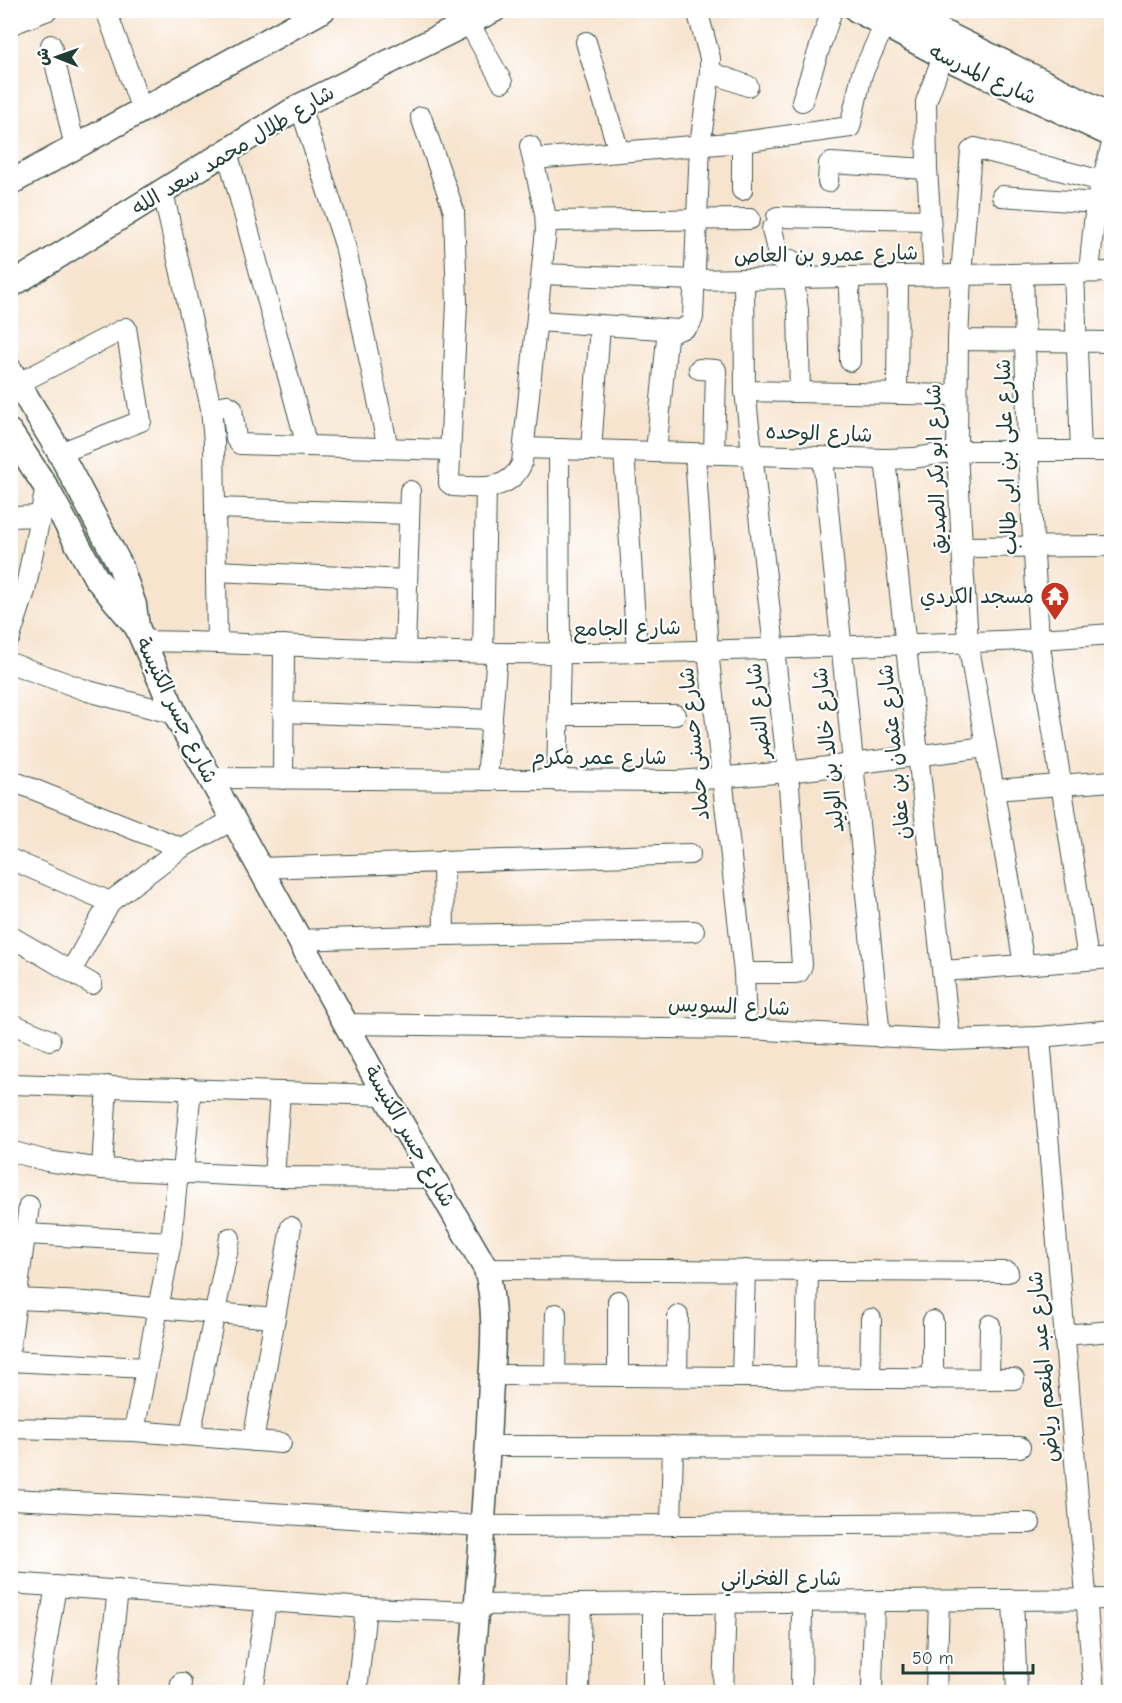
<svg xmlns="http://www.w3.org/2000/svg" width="1122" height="1703" viewBox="0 0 1122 1703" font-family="'Comic Neue','Playpen Sans Arabic',sans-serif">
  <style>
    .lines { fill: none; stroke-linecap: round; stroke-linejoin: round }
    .minor-casing { stroke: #3f564b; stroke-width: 22 }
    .major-casing { stroke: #3f564b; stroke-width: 27 }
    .minor { stroke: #fff; stroke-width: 20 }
    .major { stroke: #fff; stroke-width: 24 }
    .labels { text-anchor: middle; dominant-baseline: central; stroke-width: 4.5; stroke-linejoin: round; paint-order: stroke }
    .street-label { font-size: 21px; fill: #1f3d34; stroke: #fff }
    .poi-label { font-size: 21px; fill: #1f3d34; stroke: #fff; text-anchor: end }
  </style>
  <rect width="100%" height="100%" fill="#fff"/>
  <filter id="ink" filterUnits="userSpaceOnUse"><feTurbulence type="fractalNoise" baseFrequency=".0167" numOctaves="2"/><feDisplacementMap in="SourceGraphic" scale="12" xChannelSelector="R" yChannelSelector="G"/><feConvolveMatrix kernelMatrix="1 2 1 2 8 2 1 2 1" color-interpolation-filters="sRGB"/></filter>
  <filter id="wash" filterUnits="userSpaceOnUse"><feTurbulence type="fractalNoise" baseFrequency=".008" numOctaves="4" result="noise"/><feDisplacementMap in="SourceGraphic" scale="24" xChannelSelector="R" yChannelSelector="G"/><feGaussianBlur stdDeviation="1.35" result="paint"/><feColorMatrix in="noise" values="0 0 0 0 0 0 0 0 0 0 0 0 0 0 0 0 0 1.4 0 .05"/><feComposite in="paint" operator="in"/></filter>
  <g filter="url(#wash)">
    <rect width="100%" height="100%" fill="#f7e4cf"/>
  </g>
  <g filter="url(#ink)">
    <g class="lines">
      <g class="minor-casing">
        <g id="minor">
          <path d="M 106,10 L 142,110"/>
          <path d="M 469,23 L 502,82"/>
          <path d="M 10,25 L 48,10"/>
          <path d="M 586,42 L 619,152"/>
          <path d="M 51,45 L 75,147"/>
          <path d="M 710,72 L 748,86"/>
          <path d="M 802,101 L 832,10"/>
          <path d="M 300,106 L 345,245 L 388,448"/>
          <path d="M 421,117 L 454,211 L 457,303 L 449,479 L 449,483 L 453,486 C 479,488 510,492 522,463 L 546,229 L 545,213 L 530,146"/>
          <path d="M 742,142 L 742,190"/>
          <path d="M 227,151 L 307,446"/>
          <path d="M 533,159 L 742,142 L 850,127 L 862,74 L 884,26"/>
          <path d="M 828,182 L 829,164 L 831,163 L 927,169"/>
          <path d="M 163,192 L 211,408 L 214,442 L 217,642"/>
          <path d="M 1002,196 L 1096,203"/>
          <path d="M 777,217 L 930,220"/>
          <path d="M 546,221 L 750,219"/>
          <path d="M 772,229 L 779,259 L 791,260 L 798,310 L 800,392"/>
          <path d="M 1089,272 L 1096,203 L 1112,144"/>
          <path d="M 1074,273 L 1081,451"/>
          <path d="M 542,274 L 694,280 L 1112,272"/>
          <path d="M 1023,274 L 1028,451 L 1039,640 L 1088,959"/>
          <path d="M 934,275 L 927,169 L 926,102 L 943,56"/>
          <path d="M 849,277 L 850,361"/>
          <path d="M 537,321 L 678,330"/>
          <path d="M 958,340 L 1112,342"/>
          <path d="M 699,369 L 716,370 L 714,454"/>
          <path d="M 19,383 L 126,328 L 141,421 L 60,453"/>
          <path d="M 745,391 L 957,395"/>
          <path d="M 897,394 L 898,276"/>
          <path d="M 211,408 L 227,405 L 232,408 L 236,439 L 240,444 L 449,450"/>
          <path d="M 524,448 L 885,459 L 914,458 L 957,451 L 1112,451"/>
          <path d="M 591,450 L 600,325"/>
          <path d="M 624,451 L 637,652"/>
          <path d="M 656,452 L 667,338 C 674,326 689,333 693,317 L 700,145 L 710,72 L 710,58 L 697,10"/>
          <path d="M 695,454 L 708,651 L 744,973 L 746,1029"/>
          <path d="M 823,458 L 880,1037"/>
          <path d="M 885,459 L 950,1040"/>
          <path d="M 215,508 L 409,514"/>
          <path d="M 10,517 L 40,516"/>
          <path d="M 962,547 L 1112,546"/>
          <path d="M 216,571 L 407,580"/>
          <path d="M 10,637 L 25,591 L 46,487"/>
          <path d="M 143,641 C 261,643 380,651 498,653 C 605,654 713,651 820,647 C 917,644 1014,642 1112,634"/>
          <path d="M 405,650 L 410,491"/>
          <path d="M 483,652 L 486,487"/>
          <path d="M 10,663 L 88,691 L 175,714"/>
          <path d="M 283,712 L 492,720"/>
          <path d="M 559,715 L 675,715"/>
          <path d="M 210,778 L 679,781 L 788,772 L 986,747"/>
          <path d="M 283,779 L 284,645"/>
          <path d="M 10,780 L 181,848"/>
          <path d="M 487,780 L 497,653"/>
          <path d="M 557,781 L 560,653 L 559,449"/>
          <path d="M 994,790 L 1112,781"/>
          <path d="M 10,859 L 110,902"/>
          <path d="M 443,861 L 444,935"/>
          <path d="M 259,868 L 690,854"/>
          <path d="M 10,936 L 92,984"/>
          <path d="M 299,940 L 444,935 L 694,931"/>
          <path d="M 1024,964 L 968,642 L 962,547 L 957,451 L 958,340 L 961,275 L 971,151 L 975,148 L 1102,181"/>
          <path d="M 71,971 L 110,902 L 181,848 L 233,820"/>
          <path d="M 943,971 L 1112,958"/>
          <path d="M 744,973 L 795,973 L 799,972 L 802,965 L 788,772 L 745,391 L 744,280"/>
          <path d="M 10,1023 L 50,1040"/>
          <path d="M 345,1024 L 746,1029 L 950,1040 L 1040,1037 L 1112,1030"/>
          <path d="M 1040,1037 L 1094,1692"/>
          <path d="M 10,1084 L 385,1095"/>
          <path d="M 10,1151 L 47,1161 L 102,1169 L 274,1177 L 434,1178"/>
          <path d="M 102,1169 L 107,1086"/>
          <path d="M 183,1172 L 191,1088"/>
          <path d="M 274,1177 L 280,1092"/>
          <path d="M 26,1234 L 171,1242"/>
          <path d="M 486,1269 L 1008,1272"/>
          <path d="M 17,1299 L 85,1302 L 275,1318"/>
          <path d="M 1064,1335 L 1112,1331"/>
          <path d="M 10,1346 L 29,1206"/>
          <path d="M 10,1361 L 146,1368"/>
          <path d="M 491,1375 L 1014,1379"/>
          <path d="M 555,1375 L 556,1314"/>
          <path d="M 618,1376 L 618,1301"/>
          <path d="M 677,1376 L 678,1316"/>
          <path d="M 742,1377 L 745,1270"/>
          <path d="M 806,1378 L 808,1270"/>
          <path d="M 870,1378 L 871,1319"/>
          <path d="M 933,1379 L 933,1321"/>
          <path d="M 989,1379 L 990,1325"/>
          <path d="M 10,1428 L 134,1431 L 281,1443"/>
          <path d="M 134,1431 L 171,1242 L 178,1171"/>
          <path d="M 190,1435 L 230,1238"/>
          <path d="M 253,1441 L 291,1227"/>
          <path d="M 488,1446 L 1020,1447"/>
          <path d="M 10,1499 L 139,1505 L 482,1526 L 1030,1523"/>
          <path d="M 671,1524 L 673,1446"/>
          <path d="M 10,1583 L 366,1608 L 476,1612"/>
          <path d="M 1013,1600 L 1017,1692"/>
          <path d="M 476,1605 L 1112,1599"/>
          <path d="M 38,1692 L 56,1586"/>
          <path d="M 106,1692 L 118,1590"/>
          <path d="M 180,1692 L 181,1683"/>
          <path d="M 253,1692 L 266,1601"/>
          <path d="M 357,1692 L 366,1608"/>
          <path d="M 579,1692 L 581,1604"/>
          <path d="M 653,1692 L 653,1603"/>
          <path d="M 723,1692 L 726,1603"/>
          <path d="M 801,1692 L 802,1602"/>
          <path d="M 872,1692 L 874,1601"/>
          <path d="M 936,1692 L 939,1601"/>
        </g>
      </g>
      <g class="major-casing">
        <g id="major">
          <path d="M 857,10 L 943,56 L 1112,135"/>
          <path d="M 898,10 L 1112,116"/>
          <path d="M 10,183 L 323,10"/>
          <path d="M 10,286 L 300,106 L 494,10"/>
          <path d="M 10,370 L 60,453 L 120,565 L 134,605 L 137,627 L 175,714 L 385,1095 L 486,1269 C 498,1312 492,1356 490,1401 C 486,1498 477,1595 470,1692"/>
          <path d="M 10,432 L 46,487 L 96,578 L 137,627"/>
        </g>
      </g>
      <use href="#minor" class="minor"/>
      <use href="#major" class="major"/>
    </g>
  </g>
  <defs>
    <g id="temple-pin" transform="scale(1.5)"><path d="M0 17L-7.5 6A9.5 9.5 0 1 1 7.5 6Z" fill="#c8321e" stroke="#fff"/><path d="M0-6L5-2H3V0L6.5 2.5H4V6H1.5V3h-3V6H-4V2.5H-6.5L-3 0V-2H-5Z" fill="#fff"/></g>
  </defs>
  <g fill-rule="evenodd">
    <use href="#temple-pin" x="1055" y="596"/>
  </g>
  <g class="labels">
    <g class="street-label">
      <text transform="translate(983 74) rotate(25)">شارع المدرسه</text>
      <text transform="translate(233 150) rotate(-31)">شارع طلال محمد سعد الله</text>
      <text transform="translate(826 254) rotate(-1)">شارع عمرو بن العاص</text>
      <text transform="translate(819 433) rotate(2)">شارع الوحده</text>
      <text transform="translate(1006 457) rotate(-92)">شارع على بن ابى طالب</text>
      <text transform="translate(936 469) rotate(-92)">شارع ابو بكر الصديق</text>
      <text transform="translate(627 628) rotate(-1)">شارع الجامع</text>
      <text transform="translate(177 710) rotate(64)">شارع جسر الكنيسة</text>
      <text transform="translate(758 711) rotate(-96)">شارع النصر</text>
      <text transform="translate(694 744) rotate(-96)">شارع حسنى حماد</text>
      <text transform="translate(828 750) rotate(-96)">شارع خالد بن الوليد</text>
      <text transform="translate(894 752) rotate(-96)">شارع عثمان بن عفان</text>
      <text x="599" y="757">شارع عمر مكرم</text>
      <text transform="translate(729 1006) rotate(2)">شارع السويس</text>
      <text transform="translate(410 1136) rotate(60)">شارع جسر الكنيسة</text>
      <text transform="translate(1043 1367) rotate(-95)">شارع عبد المنعم رياض</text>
      <text x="781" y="1578">شارع الفخراني</text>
    </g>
    <g class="poi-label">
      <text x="1034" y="596">مسجد الكردي</text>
    </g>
  </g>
  <rect width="1122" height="1703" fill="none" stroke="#fff" stroke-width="36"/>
  <g transform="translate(57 57) rotate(271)" stroke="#ffffff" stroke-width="4.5" paint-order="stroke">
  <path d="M0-4.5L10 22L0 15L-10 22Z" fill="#1f3d34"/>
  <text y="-9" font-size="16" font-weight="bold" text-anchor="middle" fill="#1f3d34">ش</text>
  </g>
  <path d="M903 1664v9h130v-9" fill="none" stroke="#1f3d34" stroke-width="3"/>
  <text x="912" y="1664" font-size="18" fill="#1f3d34" stroke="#ffffff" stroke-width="4.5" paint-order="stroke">50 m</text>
</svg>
